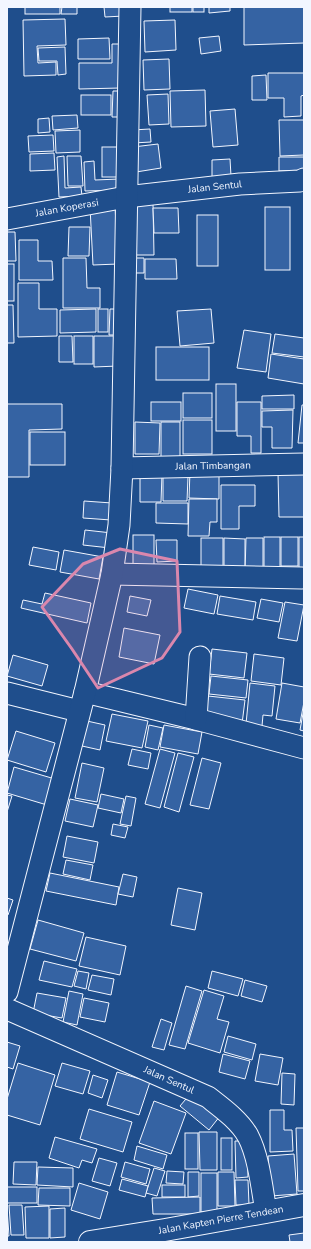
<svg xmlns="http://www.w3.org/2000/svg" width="311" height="1249" viewBox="0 0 311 1249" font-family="'Nunito Sans',sans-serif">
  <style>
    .building { fill: #3563a3; stroke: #f2f6ff }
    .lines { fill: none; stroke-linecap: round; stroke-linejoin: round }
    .minor-casing { stroke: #f2f6ff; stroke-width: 23 }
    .major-casing { stroke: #f2f6ff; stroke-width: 24 }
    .minor { stroke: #1f4e8c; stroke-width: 21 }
    .major { stroke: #1f4e8c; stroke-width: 22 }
    .marked { fill: #da87ad; fill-opacity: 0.2; stroke: #da87ad; stroke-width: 3; stroke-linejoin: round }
    .labels { text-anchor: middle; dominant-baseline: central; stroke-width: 3; stroke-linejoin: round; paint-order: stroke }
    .street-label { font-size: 10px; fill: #f2f6ff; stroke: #1f4e8c }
  </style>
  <rect width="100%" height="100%" fill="#1f4e8c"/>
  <g class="building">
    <rect x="25" y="7" width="35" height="7"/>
    <path d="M 62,7 L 77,7 L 77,14 L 61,14 Z"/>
    <path d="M 104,7 L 123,7 L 124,16 L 105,17 Z"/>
    <rect x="170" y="7" width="22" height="5"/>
    <rect x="193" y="7" width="11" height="5"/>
    <path d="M 209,7 L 230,7 L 230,11 L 209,13 Z"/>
    <path d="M 244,7 L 304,7 L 304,43 L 244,45 Z"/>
    <path d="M 65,19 L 66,45 L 37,46 L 38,63 L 56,62 L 56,75 L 24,76 L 23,20 Z"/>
    <path d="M 175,20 L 176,50 L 145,52 L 144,21 Z"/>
    <path d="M 219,36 L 221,51 L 201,54 L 199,38 Z"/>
    <path d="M 109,38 L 110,59 L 78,59 L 78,39 Z"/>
    <path d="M 112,44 L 119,44 L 120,88 L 79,89 L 79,63 L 112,63 Z"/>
    <path d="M 65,47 L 66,74 L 58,75 L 57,61 L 39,61 L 38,48 Z"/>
    <path d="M 169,59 L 170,89 L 144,90 L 143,60 Z"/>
    <path d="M 268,73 L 304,73 L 304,95 L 301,96 L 301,116 L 284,117 L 284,98 L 268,98 Z"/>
    <path d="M 266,75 L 267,100 L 252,100 L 252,76 Z"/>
    <path d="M 205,90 L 206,126 L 171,127 L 170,91 Z"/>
    <path d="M 113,91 L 123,91 L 123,117 L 112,117 Z"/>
    <path d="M 168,94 L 169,124 L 149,125 L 147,95 Z"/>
    <rect x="81" y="95" width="30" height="20"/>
    <path d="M 235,109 L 238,145 L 213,147 L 210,111 Z"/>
    <path d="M 77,115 L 78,128 L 53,130 L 52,116 Z"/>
    <path d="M 49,118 L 50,132 L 38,133 L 38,119 Z"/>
    <path d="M 279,120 L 304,120 L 304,155 L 280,156 Z"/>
    <path d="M 150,129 L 151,142 L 133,143 L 132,130 Z"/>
    <path d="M 80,130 L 80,152 L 56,153 L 55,131 Z"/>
    <path d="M 53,135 L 54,151 L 29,152 L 28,136 Z"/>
    <path d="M 158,144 L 161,168 L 136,172 L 133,147 Z"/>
    <rect x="102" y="147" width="15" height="30"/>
    <path d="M 54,153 L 55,170 L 30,171 L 30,154 Z"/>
    <path d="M 64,156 L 65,188 L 81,187 L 82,196 L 59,197 L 57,157 Z"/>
    <path d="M 67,156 L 81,156 L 83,186 L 68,186 Z"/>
    <path d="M 279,157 L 304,157 L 304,170 L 279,171 Z"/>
    <path d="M 230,159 L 231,176 L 212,177 L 212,160 Z"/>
    <path d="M 94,161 L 95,180 L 119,179 L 119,190 L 85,191 L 84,162 Z"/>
    <path d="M 135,204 L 153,204 L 154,255 L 136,255 Z"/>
    <path d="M 115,206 L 118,264 L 93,265 L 90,207 Z"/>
    <rect x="265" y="207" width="25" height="63"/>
    <path d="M 153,208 L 178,208 L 179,233 L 154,233 Z"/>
    <rect x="197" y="215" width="21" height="51"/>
    <path d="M 69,227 L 90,227 L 89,256 L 68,256 Z"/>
    <path d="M 7,232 L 15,232 L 16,261 L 7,261 Z"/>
    <path d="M 19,240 L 38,240 L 38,261 L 52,261 L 53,280 L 19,280 Z"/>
    <path d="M 63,258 L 86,258 L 87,288 L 100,288 L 100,308 L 63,308 Z"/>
    <path d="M 136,258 L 144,258 L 144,273 L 135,273 Z"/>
    <path d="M 145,259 L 176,259 L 177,279 L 145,279 Z"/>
    <rect x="7" y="264" width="7" height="37"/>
    <path d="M 18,283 L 39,283 L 39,309 L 57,309 L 57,336 L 18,337 Z"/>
    <path d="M 7,305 L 13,305 L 14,343 L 7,343 Z"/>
    <path d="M 96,309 L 96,332 L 60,333 L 60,310 Z"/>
    <rect x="98" y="309" width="10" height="23"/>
    <path d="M 110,309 L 120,309 L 119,335 L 109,335 Z"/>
    <path d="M 211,309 L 214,343 L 180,346 L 177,311 Z"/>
    <path d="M 244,330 L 271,334 L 266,372 L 237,368 Z"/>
    <path d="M 275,334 L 304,338 L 304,357 L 272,353 Z"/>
    <path d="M 59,336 L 72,336 L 73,362 L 59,362 Z"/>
    <rect x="74" y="336" width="19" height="28"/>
    <path d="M 94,336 L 118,336 L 118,366 L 94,367 Z"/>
    <rect x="156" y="347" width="53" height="33"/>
    <path d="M 271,354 L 304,359 L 304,384 L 268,378 Z"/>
    <rect x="216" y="384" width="20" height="47"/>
    <rect x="183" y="393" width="29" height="25"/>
    <path d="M 294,395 L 294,409 L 262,409 L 262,396 Z"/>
    <rect x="151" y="402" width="30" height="19"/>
    <path d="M 237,402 L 261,402 L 261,453 L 251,453 L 251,436 L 237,436 Z"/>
    <path d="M 7,404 L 62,404 L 62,429 L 29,430 L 29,477 L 7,477 Z"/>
    <path d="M 302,405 L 304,405 L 304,443 L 298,443 Z"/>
    <path d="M 293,410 L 292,448 L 272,448 L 272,427 L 262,427 L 262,411 Z"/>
    <rect x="183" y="420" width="29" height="34"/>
    <path d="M 135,422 L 160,423 L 159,454 L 135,454 Z"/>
    <rect x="161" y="422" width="19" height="35"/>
    <rect x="30" y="432" width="35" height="33"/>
    <path d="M 190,471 L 219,471 L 219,499 L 189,498 Z"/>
    <path d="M 304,472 L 304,517 L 279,517 L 278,473 Z"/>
    <path d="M 140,474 L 162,474 L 161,502 L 140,502 Z"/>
    <path d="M 163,476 L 188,477 L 187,501 L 163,501 Z"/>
    <path d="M 221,485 L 255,485 L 255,506 L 239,506 L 239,529 L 221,529 Z"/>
    <path d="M 189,499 L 217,499 L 217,522 L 210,522 L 209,536 L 188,536 Z"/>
    <path d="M 84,501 L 112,503 L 111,520 L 83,518 Z"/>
    <path d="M 156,503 L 188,503 L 188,524 L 156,523 Z"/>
    <path d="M 85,530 L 112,533 L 110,548 L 83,545 Z"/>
    <rect x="133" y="535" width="21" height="36"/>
    <rect x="264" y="537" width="16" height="33"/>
    <rect x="281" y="537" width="17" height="29"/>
    <rect x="299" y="537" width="5" height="33"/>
    <rect x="201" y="538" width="22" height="32"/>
    <path d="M 224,538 L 245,539 L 245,573 L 224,573 Z"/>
    <path d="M 246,538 L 263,538 L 263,573 L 245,573 Z"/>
    <path d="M 156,540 L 177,540 L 177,561 L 157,562 Z"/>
    <path d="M 33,547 L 59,552 L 56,570 L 29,565 Z"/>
    <path d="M 64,550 L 103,557 L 99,579 L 60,572 Z"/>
    <path d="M 188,589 L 218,595 L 214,614 L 184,608 Z"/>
    <path d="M 45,593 L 91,603 L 87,623 L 21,608 L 23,600 L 42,604 Z"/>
    <path d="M 130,596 L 151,600 L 147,616 L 127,612 Z"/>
    <path d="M 220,596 L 256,602 L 253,620 L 217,614 Z"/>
    <path d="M 261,599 L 283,603 L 279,622 L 257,618 Z"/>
    <path d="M 285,602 L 304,605 L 297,641 L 278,638 Z"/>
    <path d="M 124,628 L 160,635 L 154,664 L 119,657 Z"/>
    <path d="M 212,649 L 247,653 L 244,678 L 209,674 Z"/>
    <path d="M 254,654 L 284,658 L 281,685 L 251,681 Z"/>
    <path d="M 13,655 L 48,665 L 42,686 L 7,676 Z"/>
    <path d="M 211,676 L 248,680 L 246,698 L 209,694 Z"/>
    <path d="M 250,683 L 275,686 L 272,716 L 263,715 L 262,726 L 246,724 Z"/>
    <path d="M 282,683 L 304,687 L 304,702 L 300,723 L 276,719 Z"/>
    <path d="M 208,696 L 245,700 L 242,724 L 206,720 Z"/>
    <path d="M 304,708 L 304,731 L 300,730 Z"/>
    <path d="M 112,714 L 148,721 L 142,748 L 106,741 Z"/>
    <path d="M 87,721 L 105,725 L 100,750 L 82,746 Z"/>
    <path d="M 149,725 L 163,728 L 158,750 L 145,747 Z"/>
    <path d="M 164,725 L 202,732 L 198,754 L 160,747 Z"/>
    <path d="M 16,731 L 55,743 L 46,772 L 7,760 Z"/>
    <path d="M 132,749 L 151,753 L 148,769 L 128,765 Z"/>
    <path d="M 160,749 L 175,753 L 160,808 L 145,804 Z"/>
    <path d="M 178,753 L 194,757 L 179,812 L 164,807 Z"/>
    <path d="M 202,758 L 221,763 L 209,809 L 190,805 Z"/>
    <path d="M 82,763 L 104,768 L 97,802 L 75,798 Z"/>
    <path d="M 14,767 L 55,779 L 47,805 L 7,793 Z"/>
    <path d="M 101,794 L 124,799 L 121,813 L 98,808 Z"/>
    <path d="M 7,795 L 12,796 L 7,812 Z"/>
    <path d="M 126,796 L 136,798 L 131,826 L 120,824 Z"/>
    <path d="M 70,799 L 98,805 L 93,827 L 65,821 Z"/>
    <path d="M 113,824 L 128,827 L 125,838 L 111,835 Z"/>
    <path d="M 67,836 L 98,842 L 94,863 L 63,857 Z"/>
    <path d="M 66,860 L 93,865 L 90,880 L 63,874 Z"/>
    <path d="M 50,873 L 119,887 L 116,905 L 46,891 Z"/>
    <path d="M 123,874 L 137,877 L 133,897 L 118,894 Z"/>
    <path d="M 178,888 L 202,893 L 195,930 L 171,925 Z"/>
    <path d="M 7,898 L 13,900 L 8,915 L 7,914 Z"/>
    <path d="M 38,920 L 84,933 L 76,961 L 30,949 Z"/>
    <path d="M 86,937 L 126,946 L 120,975 L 79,966 Z"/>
    <path d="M 44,961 L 77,969 L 72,987 L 39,980 Z"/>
    <path d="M 78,971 L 89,973 L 86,989 L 74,986 Z"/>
    <path d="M 212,971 L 243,979 L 238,996 L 208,988 Z"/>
    <path d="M 92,975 L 114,979 L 111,995 L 88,990 Z"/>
    <path d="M 245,980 L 267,986 L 262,1002 L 241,996 Z"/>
    <path d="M 186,986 L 202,991 L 185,1049 L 169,1045 Z"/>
    <path d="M 204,990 L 224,996 L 217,1019 L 229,1022 L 220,1053 L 188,1043 Z"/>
    <path d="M 69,991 L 83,994 L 77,1025 L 63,1022 Z"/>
    <path d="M 37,993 L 66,998 L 62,1018 L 33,1013 Z"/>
    <path d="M 84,998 L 109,1003 L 105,1022 L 80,1017 Z"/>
    <path d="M 161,1019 L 172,1023 L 164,1050 L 152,1047 Z"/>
    <path d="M 228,1036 L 256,1044 L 252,1060 L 224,1052 Z"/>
    <path d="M 7,1042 L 20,1046 L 13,1069 L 7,1067 Z"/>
    <path d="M 223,1054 L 250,1061 L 245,1079 L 219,1072 Z"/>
    <path d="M 260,1054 L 283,1058 L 278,1085 L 255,1081 Z"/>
    <path d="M 18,1063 L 55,1075 L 40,1125 L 7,1115 L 7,1099 Z"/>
    <path d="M 62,1063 L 90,1071 L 83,1094 L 55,1086 Z"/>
    <path d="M 117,1072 L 150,1082 L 139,1115 L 107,1105 Z"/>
    <path d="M 282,1073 L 295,1074 L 294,1105 L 281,1104 Z"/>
    <path d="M 93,1075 L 108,1080 L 102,1098 L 88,1093 Z"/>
    <path d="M 191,1093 L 220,1116 L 209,1130 L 180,1106 Z"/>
    <path d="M 154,1101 L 186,1113 L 171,1154 L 139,1143 Z"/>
    <path d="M 89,1109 L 132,1122 L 123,1152 L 80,1139 Z"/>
    <path d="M 270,1110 L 284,1110 L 284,1130 L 292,1130 L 293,1151 L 270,1152 Z"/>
    <path d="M 296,1128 L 304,1128 L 304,1191 L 298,1191 Z"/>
    <path d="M 199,1132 L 217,1132 L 217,1170 L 200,1170 Z"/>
    <rect x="185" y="1133" width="13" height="36"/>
    <path d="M 55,1137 L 97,1149 L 92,1163 L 82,1160 L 79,1168 L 49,1158 Z"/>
    <rect x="221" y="1138" width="11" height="32"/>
    <path d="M 235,1141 L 247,1141 L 248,1177 L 236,1178 Z"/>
    <path d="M 137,1146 L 167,1155 L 163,1169 L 134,1160 Z"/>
    <path d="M 294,1154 L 297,1194 L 271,1196 L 268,1156 Z"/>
    <path d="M 99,1158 L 117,1163 L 110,1186 L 92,1181 Z"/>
    <path d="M 14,1162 L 37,1162 L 36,1185 L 13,1184 Z"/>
    <path d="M 125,1162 L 150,1169 L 146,1184 L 121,1177 Z"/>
    <path d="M 38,1167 L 73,1168 L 73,1187 L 37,1185 Z"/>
    <path d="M 154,1168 L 165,1171 L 157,1196 L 146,1193 Z"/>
    <path d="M 167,1171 L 184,1172 L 183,1184 L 166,1183 Z"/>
    <path d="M 188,1172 L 199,1172 L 199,1196 L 188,1197 Z"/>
    <path d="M 218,1172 L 234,1172 L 235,1206 L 218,1206 Z"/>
    <rect x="201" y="1173" width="16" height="39"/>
    <path d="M 122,1179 L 148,1186 L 145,1197 L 119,1190 Z"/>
    <path d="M 235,1180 L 248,1180 L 249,1205 L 236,1205 Z"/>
    <path d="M 79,1183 L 108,1192 L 100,1219 L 71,1210 Z"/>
    <rect x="162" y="1185" width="23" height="12"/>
    <rect x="7" y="1187" width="30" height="16"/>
    <path d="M 39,1188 L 70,1188 L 70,1206 L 38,1205 Z"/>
    <path d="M 200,1197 L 200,1214 L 153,1214 L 152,1198 Z"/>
    <path d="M 9,1205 L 22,1205 L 24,1235 L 11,1235 Z"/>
    <path d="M 49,1206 L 49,1238 L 26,1238 L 25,1207 Z"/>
    <path d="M 7,1208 L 9,1236 L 7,1236 Z"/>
    <path d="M 65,1208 L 65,1237 L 50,1238 L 50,1209 Z"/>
    <path d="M 304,1233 L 304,1242 L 290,1242 L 289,1235 Z"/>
  </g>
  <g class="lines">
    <g class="minor-casing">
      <g id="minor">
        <path d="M 7,219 L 126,197 L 240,184 L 300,181 L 304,179"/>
        <path d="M 122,468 L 304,464"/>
        <path d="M 112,574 L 302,578"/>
        <path d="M 85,692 L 196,719 L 304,748"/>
        <path d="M 7,693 L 79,711"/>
        <path d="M 196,719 L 200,657"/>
        <path d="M 7,992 L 85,692 L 102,618 L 112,574 L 119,525 L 122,468 L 130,7"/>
        <path d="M 7,1009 L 208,1097 C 222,1108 239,1120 248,1136 C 259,1157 262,1189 266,1212"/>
      </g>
    </g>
    <g class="major-casing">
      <path id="major" d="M 90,1242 L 165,1230 L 304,1205"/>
    </g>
    <use href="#minor" class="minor"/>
    <use href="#major" class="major"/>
  </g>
  <path class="marked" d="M 120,549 L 177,561 L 180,632 L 162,658 L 98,688 L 72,649 L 42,607 L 83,564 Z"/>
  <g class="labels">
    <g class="street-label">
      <text transform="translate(215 187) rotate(-6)">Jalan Sentul</text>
      <text transform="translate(67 208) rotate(-10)">Jalan Koperasi</text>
      <text transform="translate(213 466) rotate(-1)">Jalan Timbangan</text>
      <text transform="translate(169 1080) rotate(24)">Jalan Sentul</text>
      <text transform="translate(221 1220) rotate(-10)">Jalan Kapten Pierre Tendean</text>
    </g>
  </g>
  <rect width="311" height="1249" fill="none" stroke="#f2f6ff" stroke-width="16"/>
</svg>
